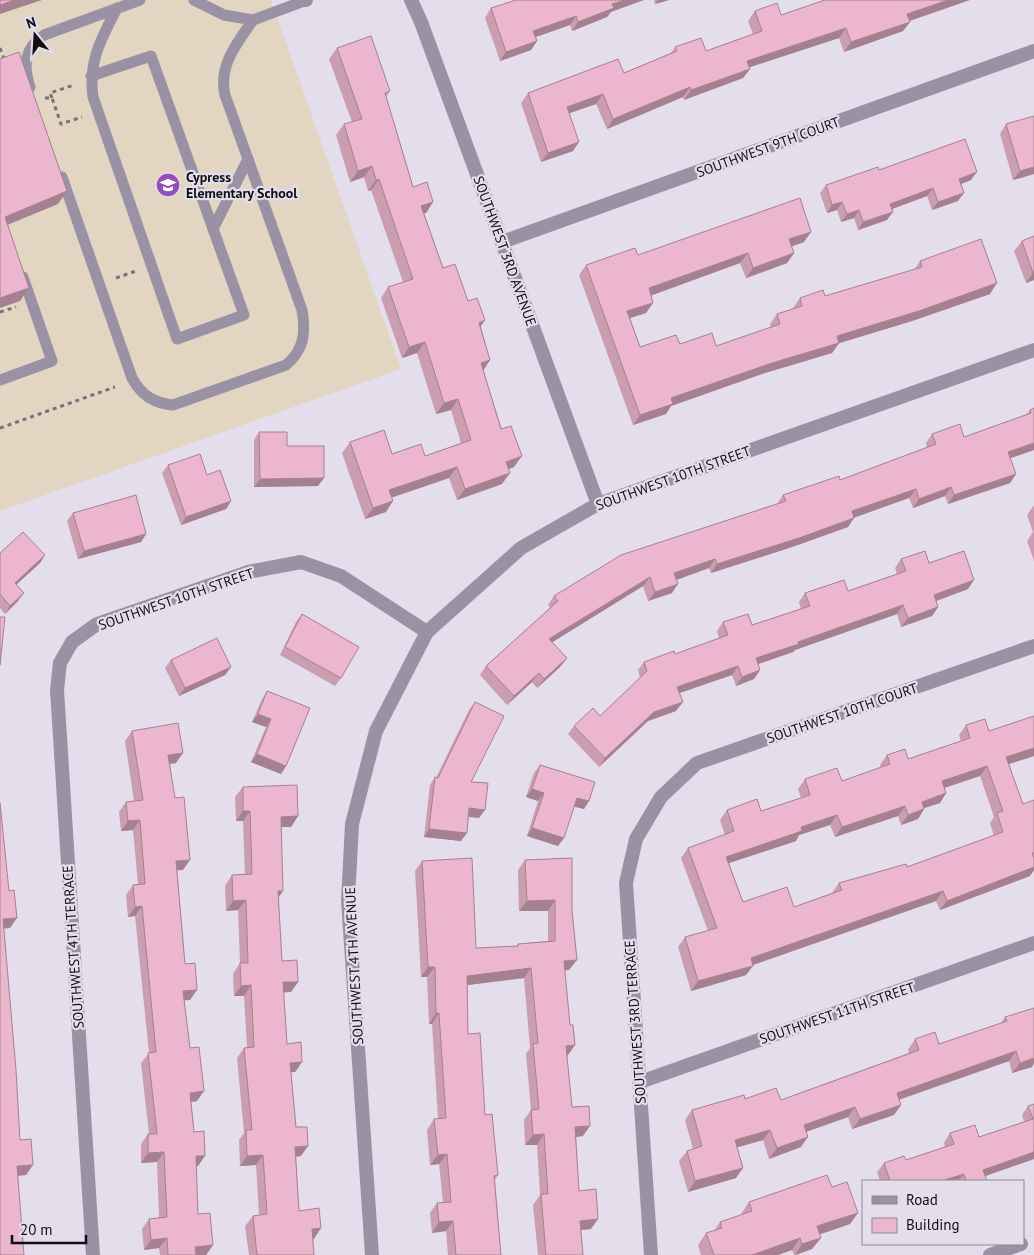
<svg xmlns="http://www.w3.org/2000/svg" width="1034" height="1255" viewBox="0 0 1034 1255" font-family="'PT Sans',sans-serif">
  <style>
    .education { fill: #e2d5c1 }
    .lines { fill: none; stroke-linecap: round; stroke-linejoin: round }
    .path { stroke: #76717a; stroke-width: 3; stroke-dasharray: 4 4; stroke-linecap: butt }
    .service { stroke: #9a91a5; stroke-width: 11 }
    .minor { stroke: #9a91a5; stroke-width: 14 }
    .wall { fill: #cb9db1; fill-rule: evenodd }
    .shaded-wall { fill: #a58090 }
    .building { fill: #ecb7ce; stroke: #a58090; fill-rule: evenodd }
    .labels { text-anchor: middle; dominant-baseline: central; stroke-width: 4.5; stroke-linejoin: round; paint-order: stroke }
    .street-label { font-size: 14px; fill: #100e12; stroke: #e4ddec }
    .poi-label { font-size: 14px; font-weight: bold; fill: #100e12; stroke: #e4ddec; text-anchor: start }
  </style>
  <rect width="100%" height="100%" fill="#e4ddec"/>
  <path class="education" d="M 0,0 L 271,0 L 401,369 L 0,511 Z"/>
  <g class="lines">
    <g class="path">
      <path d="M 0,48 L 4,59"/>
      <path d="M 45,98 L 52,98 L 61,124 L 82,117"/>
      <path d="M 52,98 L 50,93 L 74,85"/>
      <path d="M 116,278 L 136,271"/>
      <path d="M 0,312 L 16,307"/>
      <path d="M 0,428 L 115,387"/>
    </g>
    <g class="service">
      <path d="M 194,0 L 224,15 L 253,20 L 304,1"/>
      <path d="M 91,76 L 151,56 L 244,315 L 177,339 L 93,97 C 88,62 101,39 117,8"/>
      <path d="M 30,87 C 23,65 24,48 44,35 L 140,0"/>
      <path d="M 62,177 L 132,378 C 142,396 154,403 173,405 L 286,365 C 304,350 306,333 302,310 L 225,95 C 218,66 237,43 253,20"/>
      <path d="M 213,229 L 248,159"/>
      <path d="M 0,380 L 52,361 L 23,277"/>
    </g>
    <g class="minor">
      <path d="M 303,0 L 306,0"/>
      <path d="M 411,0 L 421,22 L 598,504"/>
      <path d="M 502,242 L 1034,51"/>
      <path d="M 640,1082 L 1034,943"/>
      <path d="M 93,1255 L 57,690 L 60,663 L 72,642 L 97,624 L 248,572 L 301,562 L 341,576 L 427,632"/>
      <path d="M 372,1255 L 348,900 L 352,824 L 376,731 L 427,632 L 521,548 L 598,504 L 1034,350"/>
      <path d="M 651,1255 L 626,883 L 636,839 L 661,797 L 697,763 L 1034,646"/>
      <path d="M 990,1255 L 1021,1244"/>
    </g>
  </g>
  <g class="wall">
    <path d="M 654,0 L 669,0 L 655,4 Z"/>
    <path d="M 491,8 L 611,12 L 607,17 L 572,31 L 570,25 L 536,37 L 537,41 L 531,50 L 500,61 L 485,18 Z"/>
    <path d="M 755,11 L 781,15 L 910,20 L 910,22 L 903,31 L 844,52 L 839,38 L 750,67 L 750,69 L 743,78 L 684,100 L 683,97 L 607,129 L 596,104 L 570,113 L 573,151 L 541,162 L 521,103 L 528,93 L 624,73 L 671,53 L 675,47 L 706,51 L 753,34 L 748,21 Z"/>
    <path d="M 337,48 L 390,91 L 386,97 L 413,187 L 433,202 L 426,213 L 424,213 L 443,268 L 468,301 L 481,327 L 490,360 L 483,370 L 514,467 L 508,469 L 502,484 L 457,500 L 449,478 L 392,497 L 386,512 L 365,519 L 342,453 L 350,442 L 392,454 L 425,456 L 461,443 L 451,410 L 436,414 L 417,353 L 402,358 L 381,298 L 388,287 L 403,282 L 371,190 L 368,191 L 364,177 L 350,182 L 336,135 L 344,124 L 352,122 L 329,59 Z"/>
    <path d="M 1006,124 L 1034,174 L 1013,180 L 1000,134 Z"/>
    <path d="M 879,170 L 971,180 L 961,184 L 958,201 L 932,210 L 927,196 L 892,209 L 887,220 L 858,230 L 854,218 L 841,222 L 837,210 L 827,213 L 820,193 L 826,185 Z"/>
    <path d="M 1034,236 L 1034,280 L 1026,283 L 1014,251 L 1022,241 Z"/>
    <path d="M 804,242 L 791,246 L 794,253 L 787,263 L 746,278 L 740,263 L 651,295 L 646,313 L 630,318 L 640,347 L 680,344 L 716,346 L 771,327 L 770,324 L 777,314 L 793,309 L 793,308 L 800,298 L 825,296 L 914,270 L 920,261 L 990,294 L 912,321 L 839,343 L 832,353 L 765,373 L 671,406 L 666,414 L 633,425 L 579,275 L 586,265 L 638,255 Z"/>
    <path d="M 1034,408 L 1034,450 L 1010,458 L 1016,474 L 1010,483 L 948,504 L 945,496 L 913,508 L 909,498 L 854,517 L 848,527 L 792,547 L 711,573 L 709,568 L 676,580 L 672,593 L 648,601 L 643,586 L 552,642 L 567,658 L 560,667 L 537,688 L 532,682 L 507,705 L 480,675 L 486,666 L 550,608 L 548,605 L 554,596 L 777,504 L 783,495 L 840,480 L 927,448 L 926,443 L 932,434 L 964,437 L 1026,415 L 1030,410 Z"/>
    <path d="M 259,432 L 287,446 L 318,486 L 254,487 L 254,440 Z"/>
    <path d="M 168,465 L 207,475 L 231,501 L 226,509 L 181,525 L 162,473 Z"/>
    <path d="M 1034,505 L 1034,561 L 1027,541 L 1033,532 L 1027,515 Z"/>
    <path d="M 73,513 L 146,534 L 141,542 L 78,559 L 67,521 Z"/>
    <path d="M 0,553 L 45,555 L 40,563 L 16,585 L 18,601 L 5,614 L 0,608 Z"/>
    <path d="M 901,559 L 929,563 L 968,589 L 936,601 L 938,607 L 932,616 L 901,627 L 897,614 L 795,650 L 793,652 L 758,664 L 760,670 L 754,679 L 736,686 L 732,675 L 679,693 L 676,711 L 648,721 L 599,767 L 568,734 L 574,726 L 600,716 L 640,678 L 638,670 L 644,662 L 675,654 L 719,638 L 717,631 L 723,622 L 752,625 L 801,609 L 799,602 L 805,593 L 848,591 L 897,574 L 895,568 Z"/>
    <path d="M 302,614 L 341,678 L 335,686 L 280,655 L 296,622 Z"/>
    <path d="M 171,660 L 231,667 L 225,675 L 179,696 L 165,668 Z"/>
    <path d="M 267,691 L 286,766 L 281,774 L 251,762 L 266,727 L 252,722 L 262,699 Z"/>
    <path d="M 475,702 L 471,782 L 479,818 L 468,817 L 461,841 L 424,837 L 430,785 L 435,777 L 436,778 L 469,710 Z"/>
    <path d="M 1034,716 L 1034,756 L 1009,764 L 1023,804 L 1034,800 L 1034,870 L 1030,876 L 940,910 L 936,901 L 753,965 L 746,975 L 691,991 L 678,947 L 685,937 L 708,931 L 681,858 L 688,848 L 725,835 L 720,820 L 727,810 L 761,811 L 801,798 L 798,789 L 805,779 L 842,781 L 881,768 L 880,765 L 887,755 L 908,759 L 961,741 L 959,735 L 966,725 L 989,731 ZM 980,776 L 994,817 L 990,823 L 994,836 L 907,867 L 839,883 L 832,893 L 794,907 L 743,902 L 729,863 L 796,841 L 799,835 L 830,825 L 835,837 L 898,816 L 901,825 L 918,819 L 924,809 L 924,808 L 940,803 L 946,793 L 944,788 Z"/>
    <path d="M 132,731 L 176,763 L 170,764 L 183,870 L 177,870 L 185,964 L 190,1000 L 184,1000 L 190,1048 L 197,1101 L 191,1102 L 198,1166 L 196,1166 L 198,1214 L 213,1245 L 206,1255 L 160,1255 L 159,1248 L 144,1250 L 142,1229 L 149,1219 L 159,1218 L 157,1162 L 141,1163 L 141,1144 L 148,1134 L 149,1134 L 141,1063 L 149,1053 L 135,916 L 128,917 L 126,895 L 133,885 L 138,884 L 133,830 L 121,831 L 119,812 L 126,802 L 134,801 L 125,741 Z"/>
    <path d="M 540,765 L 589,801 L 584,809 L 574,806 L 558,846 L 527,836 L 538,801 L 526,797 L 534,773 Z"/>
    <path d="M 243,787 L 298,816 L 291,827 L 281,827 L 283,891 L 278,898 L 282,961 L 298,982 L 291,992 L 283,992 L 287,1044 L 302,1062 L 295,1072 L 291,1072 L 296,1127 L 301,1156 L 296,1157 L 299,1211 L 314,1239 L 313,1239 L 314,1255 L 249,1255 L 245,1226 L 253,1216 L 259,1215 L 256,1165 L 240,1166 L 239,1140 L 244,1133 L 237,1058 L 244,1048 L 247,1048 L 244,996 L 234,996 L 233,974 L 240,963 L 238,910 L 226,911 L 225,886 L 232,875 L 245,875 L 243,821 L 236,821 L 235,797 Z"/>
    <path d="M 572,858 L 569,970 L 565,970 L 568,1055 L 567,1056 L 572,1107 L 583,1136 L 576,1137 L 579,1191 L 591,1229 L 581,1230 L 583,1255 L 538,1255 L 533,1205 L 540,1195 L 537,1145 L 525,1145 L 524,1120 L 531,1110 L 526,1054 L 530,1048 L 524,978 L 467,985 L 468,1034 L 498,1175 L 495,1180 L 501,1255 L 448,1255 L 446,1231 L 432,1233 L 430,1213 L 437,1203 L 443,1203 L 439,1164 L 430,1165 L 427,1130 L 434,1119 L 438,1119 L 432,1024 L 429,1024 L 427,977 L 421,977 L 415,871 L 422,861 L 476,948 L 516,946 L 518,944 L 548,941 L 548,911 L 519,911 L 518,870 L 525,860 Z"/>
    <path d="M 1005,1017 L 1032,1067 L 1012,1073 L 1009,1061 L 899,1100 L 894,1115 L 852,1129 L 848,1117 L 806,1132 L 801,1147 L 769,1159 L 763,1140 L 738,1147 L 736,1178 L 688,1192 L 679,1161 L 687,1151 L 693,1149 L 685,1120 L 692,1110 L 745,1099 L 781,1100 L 909,1053 L 908,1050 L 915,1039 L 939,1044 L 1001,1023 Z"/>
    <path d="M 1034,1104 L 1034,1159 L 985,1176 L 987,1181 L 880,1181 L 877,1172 L 884,1163 L 906,1160 L 945,1147 L 944,1143 L 950,1133 L 979,1137 L 1024,1122 L 1022,1115 L 1028,1106 Z"/>
    <path d="M 832,1187 L 850,1224 L 820,1234 L 812,1249 L 796,1255 L 794,1255 L 792,1250 L 778,1255 L 701,1255 L 698,1245 L 706,1233 L 714,1231 L 720,1222 L 741,1215 L 741,1214 L 749,1202 Z"/>
  </g>
  <g class="shaded-wall">
    <path d="M 15,0 L 42,0 L 0,14 L 0,5 Z"/>
    <path d="M 625,0 L 644,0 L 611,12 L 607,17 L 572,31 L 578,22 L 612,4 Z"/>
    <path d="M 658,0 L 669,0 L 655,4 Z"/>
    <path d="M 948,0 L 970,0 L 901,24 L 907,14 Z"/>
    <path d="M 576,16 L 570,25 L 527,40 L 533,31 Z"/>
    <path d="M 910,22 L 903,31 L 844,52 L 851,42 Z"/>
    <path d="M 846,28 L 839,38 L 741,70 L 747,61 Z"/>
    <path d="M 537,41 L 531,50 L 500,61 L 506,52 Z"/>
    <path d="M 750,69 L 743,78 L 684,100 L 691,90 Z"/>
    <path d="M 690,87 L 683,97 L 607,129 L 613,119 Z"/>
    <path d="M 603,94 L 596,104 L 561,116 L 567,107 Z"/>
    <path d="M 579,142 L 573,151 L 541,162 L 548,153 Z"/>
    <path d="M 372,166 L 364,177 L 350,182 L 358,171 Z"/>
    <path d="M 1034,167 L 1034,174 L 1013,180 L 1020,171 Z"/>
    <path d="M 977,172 L 971,180 L 953,187 L 959,179 Z"/>
    <path d="M 379,179 L 371,190 L 368,191 L 376,180 Z"/>
    <path d="M 933,188 L 927,196 L 884,212 L 890,204 Z"/>
    <path d="M 67,191 L 58,204 L 0,228 L 5,217 Z"/>
    <path d="M 964,193 L 958,201 L 932,210 L 938,202 Z"/>
    <path d="M 433,202 L 426,213 L 413,217 L 421,206 Z"/>
    <path d="M 842,202 L 837,210 L 827,213 L 832,205 Z"/>
    <path d="M 859,210 L 854,218 L 841,222 L 847,214 Z"/>
    <path d="M 893,212 L 887,220 L 858,230 L 863,222 Z"/>
    <path d="M 811,232 L 804,242 L 782,250 L 789,239 Z"/>
    <path d="M 748,253 L 740,263 L 642,299 L 649,288 Z"/>
    <path d="M 794,253 L 787,263 L 746,278 L 753,268 Z"/>
    <path d="M 1034,272 L 1034,280 L 1026,283 L 1033,273 Z"/>
    <path d="M 997,283 L 990,294 L 912,321 L 830,346 L 837,336 Z"/>
    <path d="M 29,288 L 20,301 L 0,308 L 0,298 Z"/>
    <path d="M 653,303 L 646,313 L 620,321 L 627,311 Z"/>
    <path d="M 485,320 L 478,331 L 479,323 Z"/>
    <path d="M 425,342 L 417,353 L 402,358 L 409,347 Z"/>
    <path d="M 839,343 L 832,353 L 765,373 L 671,406 L 666,414 L 633,425 L 640,415 L 671,398 L 772,363 Z"/>
    <path d="M 490,360 L 483,371 L 481,363 Z"/>
    <path d="M 458,399 L 451,410 L 436,414 L 444,403 Z"/>
    <path d="M 1034,443 L 1034,450 L 1002,461 L 1008,452 Z"/>
    <path d="M 522,456 L 514,467 L 498,473 L 506,462 Z"/>
    <path d="M 457,467 L 449,478 L 382,501 L 389,490 Z"/>
    <path d="M 510,473 L 502,484 L 457,500 L 465,489 Z"/>
    <path d="M 1016,474 L 1010,483 L 948,504 L 954,495 Z"/>
    <path d="M 324,478 L 318,486 L 254,487 L 260,479 Z"/>
    <path d="M 951,487 L 945,496 L 913,508 L 919,499 Z"/>
    <path d="M 916,489 L 909,498 L 845,521 L 852,511 Z"/>
    <path d="M 231,501 L 226,509 L 181,525 L 186,517 Z"/>
    <path d="M 393,501 L 386,512 L 365,519 L 373,508 Z"/>
    <path d="M 854,518 L 848,527 L 792,547 L 711,573 L 717,564 Z"/>
    <path d="M 146,534 L 141,542 L 78,559 L 84,551 Z"/>
    <path d="M 45,555 L 40,563 L 9,591 L 15,583 Z"/>
    <path d="M 715,559 L 709,568 L 668,583 L 674,573 Z"/>
    <path d="M 650,577 L 643,586 L 543,648 L 549,639 Z"/>
    <path d="M 974,580 L 968,589 L 928,604 L 934,595 Z"/>
    <path d="M 678,584 L 672,593 L 648,601 L 655,592 Z"/>
    <path d="M 24,593 L 18,601 L 5,614 L 10,606 Z"/>
    <path d="M 903,605 L 897,614 L 795,650 L 793,652 L 750,667 L 756,658 L 798,642 Z"/>
    <path d="M 938,607 L 932,616 L 901,627 L 908,618 Z"/>
    <path d="M 567,658 L 560,667 L 537,688 L 544,679 Z"/>
    <path d="M 738,666 L 732,675 L 671,696 L 677,687 Z"/>
    <path d="M 231,667 L 225,675 L 179,696 L 185,688 Z"/>
    <path d="M 760,670 L 754,679 L 736,686 L 742,677 Z"/>
    <path d="M 539,673 L 532,682 L 507,705 L 514,696 Z"/>
    <path d="M 683,702 L 676,711 L 648,721 L 599,767 L 605,758 L 654,712 Z"/>
    <path d="M 258,714 L 271,719 L 266,727 L 252,722 Z"/>
    <path d="M 1034,748 L 1034,756 L 1000,767 L 1006,757 Z"/>
    <path d="M 183,753 L 176,763 L 161,765 L 168,755 Z"/>
    <path d="M 257,754 L 286,766 L 281,774 L 251,762 Z"/>
    <path d="M 987,766 L 980,776 L 935,791 L 942,781 Z"/>
    <path d="M 532,789 L 544,793 L 538,801 L 526,797 Z"/>
    <path d="M 946,793 L 940,803 L 915,811 L 922,802 Z"/>
    <path d="M 577,798 L 589,801 L 584,809 L 571,806 Z"/>
    <path d="M 905,806 L 898,816 L 835,837 L 842,827 Z"/>
    <path d="M 469,808 L 485,810 L 479,818 L 464,816 Z"/>
    <path d="M 924,809 L 918,819 L 901,825 L 908,815 Z"/>
    <path d="M 243,811 L 250,811 L 243,821 L 236,821 Z"/>
    <path d="M 837,815 L 830,825 L 799,835 L 796,841 L 720,866 L 726,857 L 801,827 Z"/>
    <path d="M 298,816 L 291,827 L 274,827 L 281,817 Z"/>
    <path d="M 140,820 L 133,830 L 121,831 L 128,821 Z"/>
    <path d="M 532,828 L 564,838 L 558,846 L 527,836 Z"/>
    <path d="M 429,829 L 467,833 L 461,841 L 424,837 Z"/>
    <path d="M 190,860 L 183,870 L 169,871 L 176,861 Z"/>
    <path d="M 1034,867 L 1034,870 L 1030,876 L 940,910 L 947,901 Z"/>
    <path d="M 278,891 L 283,891 L 276,901 Z"/>
    <path d="M 943,891 L 936,901 L 744,968 L 751,958 Z"/>
    <path d="M 246,900 L 238,910 L 226,911 L 233,901 Z"/>
    <path d="M 555,900 L 548,911 L 519,911 L 527,901 Z"/>
    <path d="M 142,906 L 135,916 L 128,917 L 135,907 Z"/>
    <path d="M 17,918 L 10,928 L 0,929 L 3,919 Z"/>
    <path d="M 577,960 L 569,970 L 557,971 L 564,961 Z"/>
    <path d="M 753,966 L 746,975 L 691,991 L 698,981 Z"/>
    <path d="M 428,967 L 435,967 L 427,977 L 421,977 Z"/>
    <path d="M 531,968 L 524,978 L 460,986 L 467,976 Z"/>
    <path d="M 283,982 L 298,982 L 291,992 L 275,993 Z"/>
    <path d="M 251,985 L 244,996 L 234,996 L 241,986 Z"/>
    <path d="M 197,990 L 190,1000 L 176,1001 L 183,991 Z"/>
    <path d="M 436,1013 L 439,1013 L 432,1024 L 429,1024 Z"/>
    <path d="M 575,1045 L 568,1055 L 558,1056 L 566,1046 Z"/>
    <path d="M 1016,1051 L 1009,1061 L 889,1103 L 897,1093 Z"/>
    <path d="M 1034,1058 L 1034,1063 L 1032,1067 L 1012,1073 L 1020,1063 Z"/>
    <path d="M 302,1062 L 295,1072 L 283,1073 L 290,1063 Z"/>
    <path d="M 204,1091 L 197,1101 L 183,1103 L 190,1093 Z"/>
    <path d="M 901,1105 L 894,1115 L 852,1129 L 860,1119 Z"/>
    <path d="M 855,1107 L 848,1117 L 797,1135 L 804,1125 Z"/>
    <path d="M 590,1126 L 583,1136 L 568,1138 L 575,1127 Z"/>
    <path d="M 770,1130 L 763,1140 L 728,1150 L 735,1140 Z"/>
    <path d="M 544,1134 L 537,1145 L 525,1145 L 533,1135 Z"/>
    <path d="M 808,1137 L 801,1147 L 769,1159 L 777,1148 Z"/>
    <path d="M 308,1146 L 301,1156 L 288,1157 L 295,1147 Z"/>
    <path d="M 164,1152 L 157,1162 L 141,1163 L 148,1153 Z"/>
    <path d="M 1034,1152 L 1034,1159 L 977,1179 L 983,1170 Z"/>
    <path d="M 447,1154 L 439,1164 L 430,1165 L 438,1155 Z"/>
    <path d="M 263,1155 L 256,1165 L 240,1166 L 247,1156 Z"/>
    <path d="M 196,1156 L 205,1156 L 198,1166 L 189,1166 Z"/>
    <path d="M 33,1165 L 26,1175 L 10,1177 L 17,1166 Z"/>
    <path d="M 743,1168 L 736,1178 L 688,1192 L 695,1181 Z"/>
    <path d="M 964,1174 L 958,1181 L 941,1181 Z"/>
    <path d="M 858,1213 L 850,1224 L 809,1238 L 817,1226 Z"/>
    <path d="M 598,1219 L 591,1229 L 573,1231 L 580,1221 Z"/>
    <path d="M 453,1221 L 446,1231 L 432,1233 L 439,1222 Z"/>
    <path d="M 321,1228 L 314,1239 L 305,1239 L 312,1229 Z"/>
    <path d="M 167,1238 L 159,1248 L 144,1250 L 151,1240 Z"/>
    <path d="M 800,1238 L 792,1250 L 778,1255 L 752,1255 Z"/>
    <path d="M 821,1238 L 812,1249 L 795,1255 L 802,1244 Z"/>
    <path d="M 213,1245 L 206,1255 L 190,1255 L 195,1247 Z"/>
  </g>
  <g class="building">
    <path d="M 0,0 L 15,0 L 0,5 Z"/>
    <path d="M 516,0 L 625,0 L 612,4 L 614,8 L 578,22 L 576,16 L 533,31 L 537,41 L 506,52 L 491,8 Z"/>
    <path d="M 825,0 L 948,0 L 907,14 L 910,22 L 851,42 L 846,28 L 747,61 L 750,69 L 691,90 L 690,87 L 613,119 L 603,94 L 567,107 L 579,142 L 548,153 L 528,93 L 618,59 L 624,73 L 677,51 L 675,47 L 701,38 L 706,51 L 762,31 L 755,11 L 777,3 L 781,15 Z"/>
    <path d="M 371,36 L 390,91 L 385,93 L 413,187 L 427,182 L 433,202 L 421,206 L 443,268 L 455,264 L 468,301 L 477,298 L 485,320 L 479,323 L 490,360 L 481,363 L 501,429 L 511,426 L 522,456 L 506,462 L 510,473 L 465,489 L 457,467 L 389,490 L 393,501 L 373,508 L 350,442 L 384,430 L 392,454 L 421,444 L 425,456 L 471,440 L 458,399 L 444,403 L 425,342 L 409,347 L 388,287 L 413,279 L 379,179 L 376,180 L 372,166 L 358,171 L 344,124 L 362,119 L 337,48 Z"/>
    <path d="M 19,52 L 67,191 L 5,217 L 29,288 L 0,298 L 0,59 Z"/>
    <path d="M 1034,116 L 1034,167 L 1020,171 L 1006,124 Z"/>
    <path d="M 965,139 L 977,172 L 959,179 L 964,193 L 938,202 L 933,188 L 890,204 L 893,212 L 863,222 L 859,210 L 847,214 L 842,202 L 832,205 L 826,185 L 878,167 L 879,170 Z"/>
    <path d="M 800,198 L 811,232 L 789,239 L 794,253 L 753,268 L 748,253 L 649,288 L 653,303 L 627,311 L 640,347 L 676,335 L 680,344 L 712,333 L 716,346 L 780,324 L 777,314 L 802,306 L 800,298 L 823,290 L 825,296 L 922,267 L 920,261 L 981,239 L 997,283 L 919,311 L 837,336 L 839,343 L 772,363 L 671,398 L 673,404 L 640,415 L 586,265 L 635,248 L 638,255 Z"/>
    <path d="M 1034,236 L 1034,272 L 1033,273 L 1022,241 Z"/>
    <path d="M 1034,408 L 1034,443 L 1008,452 L 1016,474 L 954,495 L 951,487 L 919,499 L 916,489 L 852,511 L 854,518 L 799,538 L 717,564 L 715,559 L 674,573 L 678,584 L 655,592 L 650,577 L 549,639 L 567,658 L 544,679 L 539,673 L 514,696 L 486,666 L 558,601 L 554,596 L 621,555 L 786,501 L 783,495 L 839,476 L 840,480 L 936,444 L 932,434 L 960,424 L 964,437 L 1031,413 L 1030,410 Z"/>
    <path d="M 259,432 L 287,432 L 287,446 L 324,446 L 324,478 L 260,479 Z"/>
    <path d="M 200,454 L 207,475 L 220,470 L 231,501 L 186,517 L 168,465 Z"/>
    <path d="M 136,495 L 146,534 L 84,551 L 73,513 Z"/>
    <path d="M 23,532 L 45,555 L 15,583 L 24,593 L 10,606 L 0,594 L 0,553 Z"/>
    <path d="M 925,551 L 929,563 L 964,551 L 974,580 L 934,595 L 938,607 L 908,618 L 903,605 L 798,642 L 799,644 L 756,658 L 760,670 L 742,677 L 738,666 L 677,687 L 683,702 L 654,712 L 605,758 L 574,726 L 593,708 L 600,716 L 647,671 L 644,662 L 674,651 L 675,654 L 728,635 L 723,622 L 748,614 L 752,625 L 810,606 L 805,593 L 844,580 L 848,591 L 906,571 L 901,559 Z"/>
    <path d="M 302,614 L 359,647 L 341,678 L 285,647 Z"/>
    <path d="M 0,617 L 5,617 L 0,665 Z"/>
    <path d="M 217,638 L 231,667 L 185,688 L 171,660 Z"/>
    <path d="M 267,691 L 310,708 L 286,766 L 257,754 L 271,719 L 258,714 Z"/>
    <path d="M 475,702 L 504,716 L 471,782 L 488,783 L 485,810 L 469,808 L 467,833 L 429,829 L 435,777 L 438,778 Z"/>
    <path d="M 1034,716 L 1034,748 L 1006,757 L 1023,804 L 1034,800 L 1034,853 L 1032,853 L 1034,858 L 1034,867 L 947,901 L 943,891 L 751,958 L 753,966 L 698,981 L 685,937 L 717,928 L 688,848 L 734,831 L 727,810 L 757,799 L 761,811 L 810,795 L 805,779 L 837,768 L 842,781 L 890,764 L 887,755 L 905,749 L 908,759 L 970,738 L 966,725 L 985,719 L 989,731 ZM 987,766 L 1003,811 L 997,813 L 1003,832 L 907,867 L 906,864 L 839,883 L 842,890 L 794,907 L 787,887 L 743,902 L 726,857 L 802,831 L 801,827 L 837,815 L 842,827 L 905,806 L 908,815 L 924,809 L 922,802 L 946,793 L 942,781 Z"/>
    <path d="M 178,723 L 183,753 L 168,755 L 175,798 L 184,797 L 190,860 L 176,861 L 185,964 L 195,963 L 197,990 L 183,991 L 190,1048 L 199,1047 L 204,1091 L 190,1093 L 194,1132 L 204,1131 L 205,1156 L 196,1156 L 198,1214 L 210,1213 L 213,1245 L 195,1247 L 196,1255 L 168,1255 L 167,1238 L 151,1240 L 149,1219 L 167,1217 L 164,1152 L 148,1153 L 148,1134 L 157,1134 L 148,1053 L 156,1052 L 142,906 L 135,907 L 133,885 L 145,884 L 140,820 L 128,821 L 126,802 L 143,800 L 132,731 Z"/>
    <path d="M 540,765 L 595,782 L 589,801 L 577,798 L 564,838 L 532,828 L 544,793 L 532,789 Z"/>
    <path d="M 297,785 L 298,816 L 281,817 L 283,891 L 278,891 L 282,961 L 297,960 L 298,982 L 283,982 L 287,1044 L 301,1042 L 302,1062 L 290,1063 L 296,1127 L 307,1127 L 308,1146 L 295,1147 L 299,1211 L 319,1208 L 321,1228 L 312,1229 L 314,1255 L 257,1255 L 253,1216 L 267,1214 L 263,1155 L 247,1156 L 246,1130 L 252,1130 L 244,1048 L 254,1047 L 251,985 L 241,986 L 240,963 L 248,963 L 246,900 L 233,901 L 232,875 L 252,874 L 250,811 L 243,811 L 243,787 Z"/>
    <path d="M 0,803 L 9,891 L 14,890 L 17,918 L 3,919 L 16,1070 L 20,1140 L 31,1139 L 33,1165 L 17,1166 L 24,1255 L 0,1255 Z"/>
    <path d="M 472,858 L 476,948 L 518,946 L 518,944 L 555,941 L 555,900 L 527,901 L 525,860 L 572,858 L 572,911 L 577,960 L 564,961 L 570,1025 L 573,1025 L 575,1045 L 566,1046 L 572,1107 L 589,1106 L 590,1126 L 575,1127 L 579,1191 L 596,1189 L 598,1219 L 580,1221 L 583,1255 L 546,1255 L 541,1194 L 548,1194 L 544,1134 L 533,1135 L 531,1110 L 539,1109 L 533,1044 L 538,1043 L 531,968 L 467,976 L 468,1034 L 480,1033 L 485,1115 L 492,1114 L 498,1175 L 494,1176 L 501,1255 L 456,1255 L 453,1221 L 439,1222 L 437,1203 L 451,1202 L 447,1154 L 438,1155 L 434,1119 L 446,1118 L 439,1013 L 436,1013 L 435,967 L 428,967 L 422,861 Z"/>
    <path d="M 1034,1008 L 1034,1058 L 1020,1063 L 1016,1051 L 897,1093 L 901,1105 L 860,1119 L 855,1107 L 804,1125 L 808,1137 L 777,1148 L 770,1130 L 735,1140 L 743,1168 L 695,1181 L 687,1151 L 702,1146 L 692,1110 L 744,1095 L 745,1099 L 776,1088 L 781,1100 L 919,1050 L 915,1039 L 935,1032 L 939,1044 L 1007,1021 L 1005,1017 Z"/>
    <path d="M 1034,1104 L 1034,1152 L 983,1170 L 987,1181 L 966,1181 L 964,1174 L 941,1181 L 890,1181 L 884,1163 L 904,1156 L 906,1160 L 954,1144 L 950,1133 L 975,1125 L 979,1137 L 1033,1119 L 1028,1106 Z"/>
    <path d="M 827,1175 L 832,1187 L 847,1182 L 858,1213 L 817,1226 L 821,1238 L 802,1244 L 800,1238 L 752,1255 L 714,1255 L 706,1233 L 722,1228 L 720,1222 L 752,1211 L 749,1202 Z"/>
  </g>
  <defs>
    <g id="school-disc" transform="scale(1.25)"><circle r="9.5" fill="#944cbf" stroke="#e4ddec"/><path d="M0-5L7-2L0 1L-7-2ZM-4 1L0 2.5L4 1V4Q0 6-4 4Z" fill="#fff"/></g>
  </defs>
  <g fill-rule="evenodd">
    <use href="#school-disc" x="168" y="185"/>
  </g>
  <g class="labels">
    <g class="street-label">
      <text transform="translate(768 147) rotate(-20)">SOUTHWEST 9TH COURT</text>
      <text transform="translate(505 251) rotate(70)">SOUTHWEST 3RD AVENUE</text>
      <text transform="translate(673 478) rotate(-20)">SOUTHWEST 10TH STREET</text>
      <text transform="translate(176 599) rotate(-19)">SOUTHWEST 10TH STREET</text>
      <text transform="translate(842 713) rotate(-19)">SOUTHWEST 10TH COURT</text>
      <text transform="translate(73 947) rotate(-94)">SOUTHWEST 4TH TERRACE</text>
      <text transform="translate(354 966) rotate(-93)">SOUTHWEST 4TH AVENUE</text>
      <text transform="translate(837 1013) rotate(-19)">SOUTHWEST 11TH STREET</text>
      <text transform="translate(635 1022) rotate(-94)">SOUTHWEST 3RD TERRACE</text>
    </g>
    <g class="poi-label">
      <text x="186" y="177">Cypress<tspan x="186" dy="16">Elementary School</tspan></text>
    </g>
  </g>
  <rect x="862" y="1180" width="162" height="65" fill="#e4ddec" stroke="#8f8a95"/>
  <rect x="872" y="1196" width="25" height="8" fill="#9a91a5" stroke="#8f8a95"/>
  <text x="906" y="1205" font-size="15" fill="#100e12">Road</text>
  <rect x="872" y="1218" width="25" height="15" fill="#ecb7ce" stroke="#8f8a95"/>
  <text x="906" y="1230" font-size="15" fill="#100e12">Building</text>
  <g transform="translate(35 35) rotate(342)" stroke="#e4ddec" stroke-width="4" paint-order="stroke">
  <path d="M0-4L9 19L0 12L-9 19Z" fill="#100e12"/>
  <text y="-8" font-size="14" font-weight="bold" text-anchor="middle" fill="#100e12">N</text>
  </g>
  <path d="M12 1235v8h74v-8" fill="none" stroke="#100e12" stroke-width="2.5"/>
  <text x="20" y="1235" font-size="15" fill="#100e12" stroke="#e4ddec" stroke-width="4" paint-order="stroke">20 m</text>
</svg>
